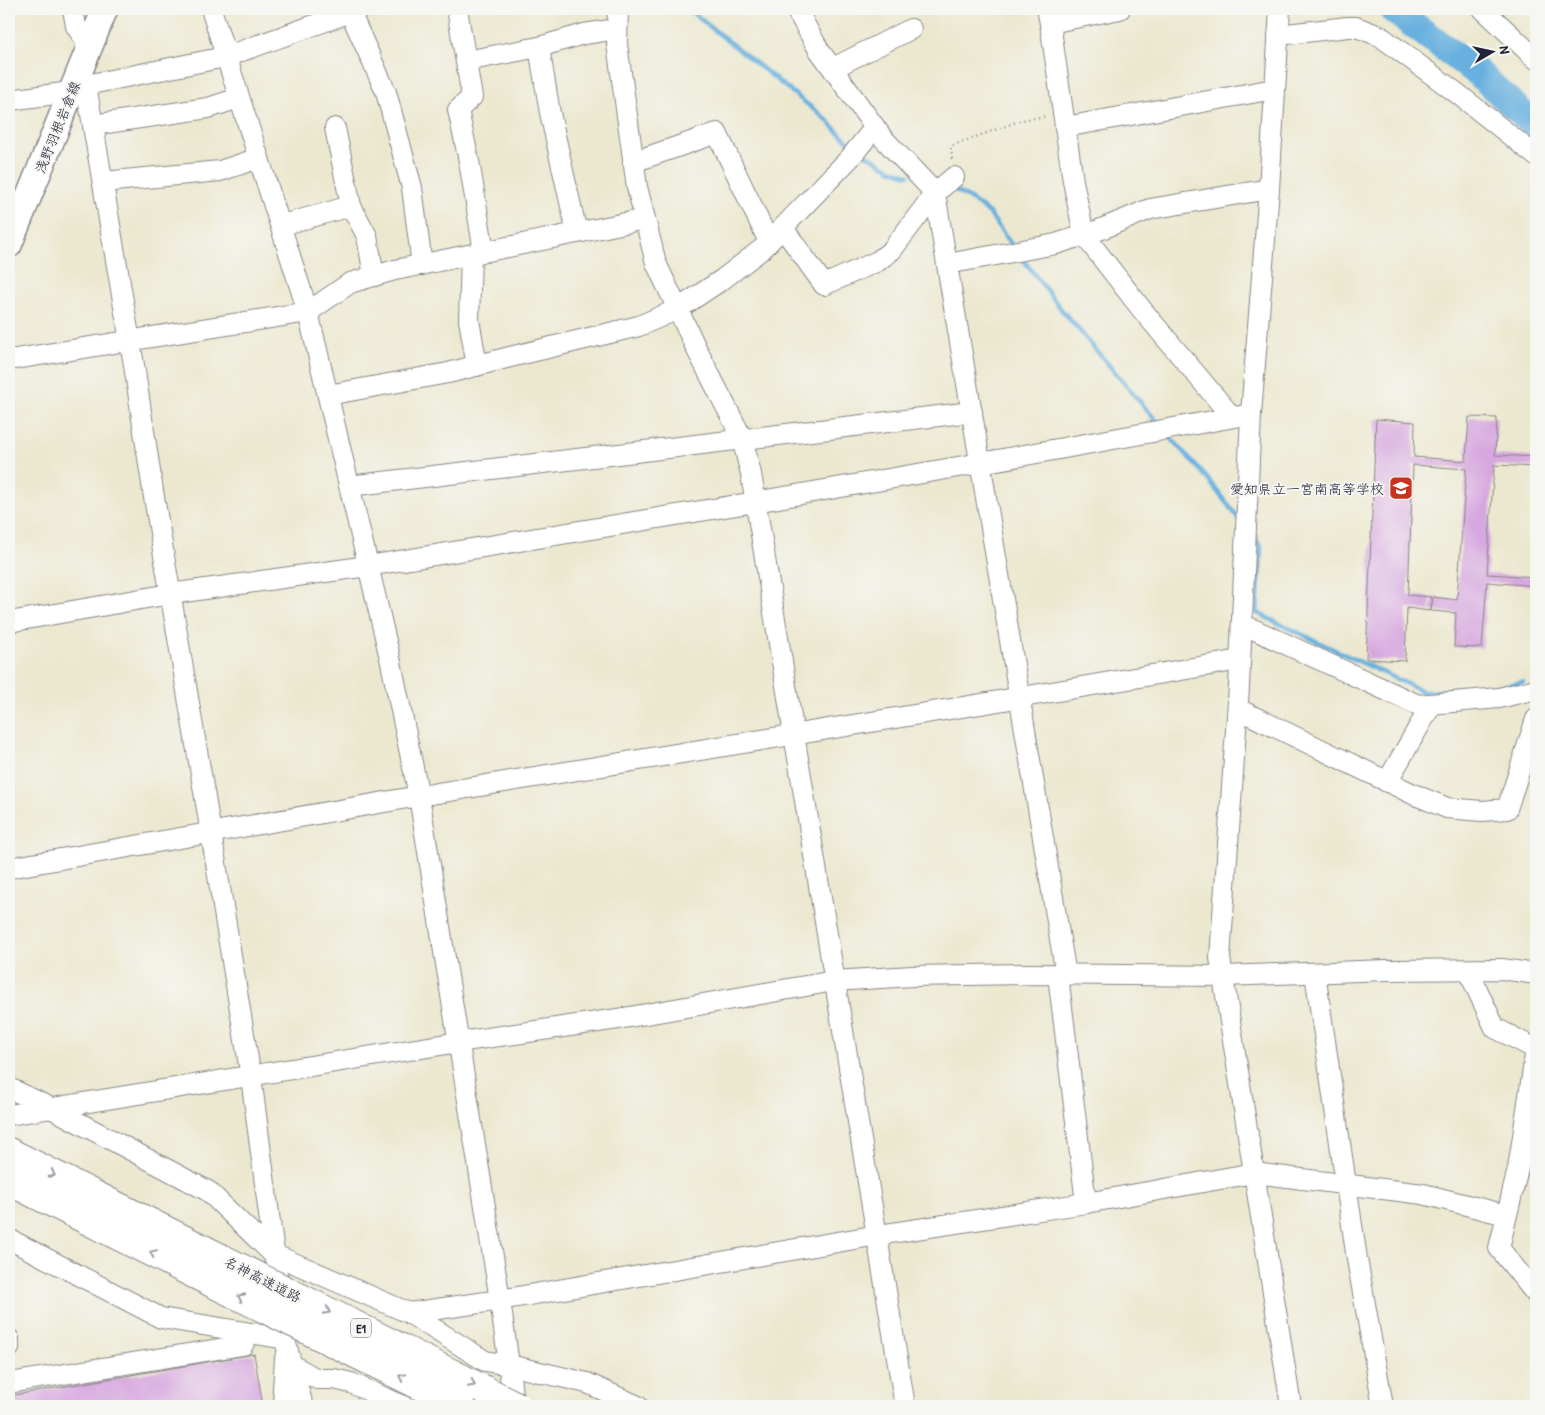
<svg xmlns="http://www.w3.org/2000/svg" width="1545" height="1415" viewBox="0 0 1545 1415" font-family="'Patrick Hand','Klee One',sans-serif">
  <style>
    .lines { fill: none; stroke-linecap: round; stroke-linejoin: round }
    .stream { stroke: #67b0df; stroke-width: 4.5 }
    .river { stroke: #67b0df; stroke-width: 28 }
    .building { fill: #d7a8df }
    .minor-casing { stroke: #878586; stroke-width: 22 }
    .major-casing { stroke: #878586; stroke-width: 28 }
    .highway-casing { stroke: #878586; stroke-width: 30 }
    .path { stroke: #878586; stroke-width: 2.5; stroke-dasharray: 1 4; stroke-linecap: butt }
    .minor { stroke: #fff; stroke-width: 20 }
    .major { stroke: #fff; stroke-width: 25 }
    .highway { stroke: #fff; stroke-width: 28 }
    .highway-bridge-casing { stroke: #878586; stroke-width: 30; stroke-linecap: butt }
    .highway-bridge { stroke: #fff; stroke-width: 28 }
    .oneway { stroke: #9c9ca7 }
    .labels { text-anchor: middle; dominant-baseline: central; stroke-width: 4; stroke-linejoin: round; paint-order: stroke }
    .shield { fill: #f6f6f2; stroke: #626272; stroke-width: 1 }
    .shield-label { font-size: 12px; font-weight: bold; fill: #22223b }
    .street-label { font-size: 14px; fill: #22223b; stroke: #f6f6f2 }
    .poi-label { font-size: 14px; fill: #22223b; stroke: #f6f6f2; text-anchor: end }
  </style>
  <rect width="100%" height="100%" fill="#f6f6f2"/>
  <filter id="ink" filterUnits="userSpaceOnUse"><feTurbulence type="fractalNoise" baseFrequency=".02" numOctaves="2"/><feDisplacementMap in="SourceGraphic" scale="10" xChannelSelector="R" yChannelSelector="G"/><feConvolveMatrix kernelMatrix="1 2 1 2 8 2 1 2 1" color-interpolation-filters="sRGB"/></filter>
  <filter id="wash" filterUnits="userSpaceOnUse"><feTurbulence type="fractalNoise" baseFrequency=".0096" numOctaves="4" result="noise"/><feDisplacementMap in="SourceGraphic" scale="20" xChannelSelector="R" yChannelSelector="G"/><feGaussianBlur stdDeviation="1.12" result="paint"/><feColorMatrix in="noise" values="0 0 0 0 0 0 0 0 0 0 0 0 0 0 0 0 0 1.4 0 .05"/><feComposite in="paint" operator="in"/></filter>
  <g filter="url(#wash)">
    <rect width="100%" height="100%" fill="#ece8d0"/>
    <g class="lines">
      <g class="stream">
        <path d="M 688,9 L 827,120 L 841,135 L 853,145"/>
        <path d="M 861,151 L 890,169 L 908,175"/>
        <path d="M 951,188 L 972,200 L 989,213 L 1013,247"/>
        <path d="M 1021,257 L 1061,309 L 1159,424"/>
        <path d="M 1169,436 L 1202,472 L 1240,520"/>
        <path d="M 1252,535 L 1261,547 L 1257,613 L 1424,692 L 1499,687 L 1523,682"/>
      </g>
      <path class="river" d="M 1392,9 L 1478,73 L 1536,126"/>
    </g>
    <g id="blocks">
      <g class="building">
        <path d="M 1469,417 L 1497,418 L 1495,455 L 1536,457 L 1536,467 L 1494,465 L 1487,574 L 1536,577 L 1536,586 L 1487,582 L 1482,648 L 1454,647 L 1456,613 L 1431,611 L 1433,597 L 1457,600 L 1466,469 L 1413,465 L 1408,595 L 1431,597 L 1430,611 L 1407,608 L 1405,661 L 1366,659 L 1376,419 L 1415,422 L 1414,457 L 1466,461 Z"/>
        <path d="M 254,1354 L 263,1406 L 9,1406 L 9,1396 Z"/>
      </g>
    </g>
  </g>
  <g filter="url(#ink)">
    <use href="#blocks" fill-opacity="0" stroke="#878586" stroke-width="1"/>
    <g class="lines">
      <g class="minor-casing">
        <g id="minor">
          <path d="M 73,9 L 76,26 L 89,47"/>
          <path d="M 211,9 L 308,312 L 390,658 L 419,796 L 500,1300 L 509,1365 L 513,1406"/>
          <path d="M 457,9 L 472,97 L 458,110 L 469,161 L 484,252"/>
          <path d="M 618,9 L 617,44 L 637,187 L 656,263 L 698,352 L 742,438 L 751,474 L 905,1406"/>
          <path d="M 796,9 L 819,50 L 882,137 L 935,193 L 1066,975"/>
          <path d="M 1047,9 L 1050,23 L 1073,181 L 1084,235 L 1143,311 L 1232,417"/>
          <path d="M 1280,9 L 1269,189 L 1251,414 L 1239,687 L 1220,958 L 1291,1406"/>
          <path d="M 1483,9 L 1536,59"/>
          <path d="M 350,12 L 386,92 L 412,188 L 422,265"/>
          <path d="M 1050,23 L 1120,9"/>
          <path d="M 1278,35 L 1348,27 L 1356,27 L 1380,36 L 1458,94 L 1536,156"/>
          <path d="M 539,47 L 550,113 L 577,233"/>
          <path d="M 466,61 L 539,47 L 584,34 L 617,29"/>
          <path d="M 833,68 L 911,29"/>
          <path d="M 86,85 L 134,365 L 153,491 L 211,833 L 251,1077 L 286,1344 L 303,1406"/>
          <path d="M 9,100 L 71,92 L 86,85 L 225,57 L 359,9"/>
          <path d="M 93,125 L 208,108 L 239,98"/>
          <path d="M 1065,127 L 1274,89"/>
          <path d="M 335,128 L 351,206 L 367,236 L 374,276"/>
          <path d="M 633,162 L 717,133 L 769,242"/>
          <path d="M 103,182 L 220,171 L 259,158"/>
          <path d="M 282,225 L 351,206"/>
          <path d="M 783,228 L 824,285 L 878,261 L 892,250 L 935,193 L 954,177"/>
          <path d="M 471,255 L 469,320 L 477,366"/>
          <path d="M 947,264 L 1056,244 L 1099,230 L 1150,209 L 1269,189"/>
          <path d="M 9,360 L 308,312 L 350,283 L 395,270 L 645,219"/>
          <path d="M 328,395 L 448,373 L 510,357 L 639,326 L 678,309 L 723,279 L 762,249 L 850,158 L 875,127"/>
          <path d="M 349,486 L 972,412"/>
          <path d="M 9,622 L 170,594 L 368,566 L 755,502 L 981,463 L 1251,414"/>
          <path d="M 1242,624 L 1418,705 L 1499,698 L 1536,689"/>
          <path d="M 1238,709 L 1413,794 L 1447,808 L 1482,811 L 1507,809 L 1536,719"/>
          <path d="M 1387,782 L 1432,704"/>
          <path d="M 9,868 L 419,796 L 981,704 L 1240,660"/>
          <path d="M 1468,970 L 1495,1028 L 1536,1049"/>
          <path d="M 1315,973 L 1357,1259 L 1383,1406"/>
          <path d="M 1058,975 L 1086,1203"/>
          <path d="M 1536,1049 L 1518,1169 L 1499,1248 L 1536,1294"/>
          <path d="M 9,1088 L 51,1108 L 208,1191 L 273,1254 L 409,1313 L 485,1361 L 509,1365 L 587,1383 L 638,1406"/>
          <path d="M 9,1115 L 459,1042 L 618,1019 L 834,981 L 912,976 L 1026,974 L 1223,976 L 1386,970 L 1502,969 L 1536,974"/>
          <path d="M 9,1239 L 161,1318 L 286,1339"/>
          <path d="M 409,1313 L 500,1300 L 878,1235 L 1086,1203 L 1254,1173 L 1423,1194 L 1506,1215"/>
          <path d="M 9,1339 L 9,1348"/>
          <path d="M 285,1358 L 283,1390 L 286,1406"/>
          <path d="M 294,1366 L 317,1379 L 334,1379 L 351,1383 L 403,1406"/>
          <path d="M 9,1383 L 243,1345 L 249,1334"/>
        </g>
      </g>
      <g class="major-casing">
        <path id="major" d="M 9,245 L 105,9"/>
      </g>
      <g class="highway-casing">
        <g id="highway">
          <path d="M 9,1152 L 205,1250"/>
          <path d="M 9,1181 L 196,1275"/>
        </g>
      </g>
      <path class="path" d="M 952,159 L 951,146 L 1022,120 L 1047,116"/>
      <use href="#minor" class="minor"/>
      <use href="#major" class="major"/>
      <use href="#highway" class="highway"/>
      <g class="highway-bridge-casing">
        <g id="highway-bridge">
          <path d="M 205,1250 L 517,1406"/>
          <path d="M 196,1275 L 461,1406"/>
        </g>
      </g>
      <use href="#highway-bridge" class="highway-bridge"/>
    </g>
    <defs><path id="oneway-chevron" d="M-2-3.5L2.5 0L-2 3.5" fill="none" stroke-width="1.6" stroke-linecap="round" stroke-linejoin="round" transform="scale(1.25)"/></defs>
    <g class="oneway">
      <use href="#oneway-chevron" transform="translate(52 1174) rotate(27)"/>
      <use href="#oneway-chevron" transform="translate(153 1253) rotate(-154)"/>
      <use href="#oneway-chevron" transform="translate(241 1297) rotate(-154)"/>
      <use href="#oneway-chevron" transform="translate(327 1311) rotate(27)"/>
      <use href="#oneway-chevron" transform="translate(402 1377) rotate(-154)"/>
      <use href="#oneway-chevron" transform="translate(472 1384) rotate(27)"/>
    </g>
  </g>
  <defs>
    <g id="school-square" transform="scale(1.25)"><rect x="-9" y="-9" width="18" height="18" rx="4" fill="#c8321e" stroke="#f6f6f2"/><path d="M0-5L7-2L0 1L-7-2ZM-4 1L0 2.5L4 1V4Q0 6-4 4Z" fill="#fff"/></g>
  </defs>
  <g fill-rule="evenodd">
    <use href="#school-square" x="1401" y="488"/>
  </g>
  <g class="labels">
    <rect class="shield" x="351" y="1318.5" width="20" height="19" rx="4"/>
    <g class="shield-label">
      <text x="361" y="1328">E1</text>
    </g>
    <g class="street-label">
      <text transform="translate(57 127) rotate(-68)">浅野羽根岩倉線</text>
      <text transform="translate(263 1279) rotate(27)">名神高速道路</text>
    </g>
    <g class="poi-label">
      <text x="1384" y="488">愛知県立一宮南高等学校</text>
    </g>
  </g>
  <rect width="1545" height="1415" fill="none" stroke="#f6f6f2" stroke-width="30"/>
  <g transform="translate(1492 52) rotate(81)" stroke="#f6f6f2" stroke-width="4" paint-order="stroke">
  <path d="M0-4L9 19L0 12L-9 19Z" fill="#22223b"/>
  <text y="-8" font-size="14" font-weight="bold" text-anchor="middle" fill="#22223b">N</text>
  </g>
</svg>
